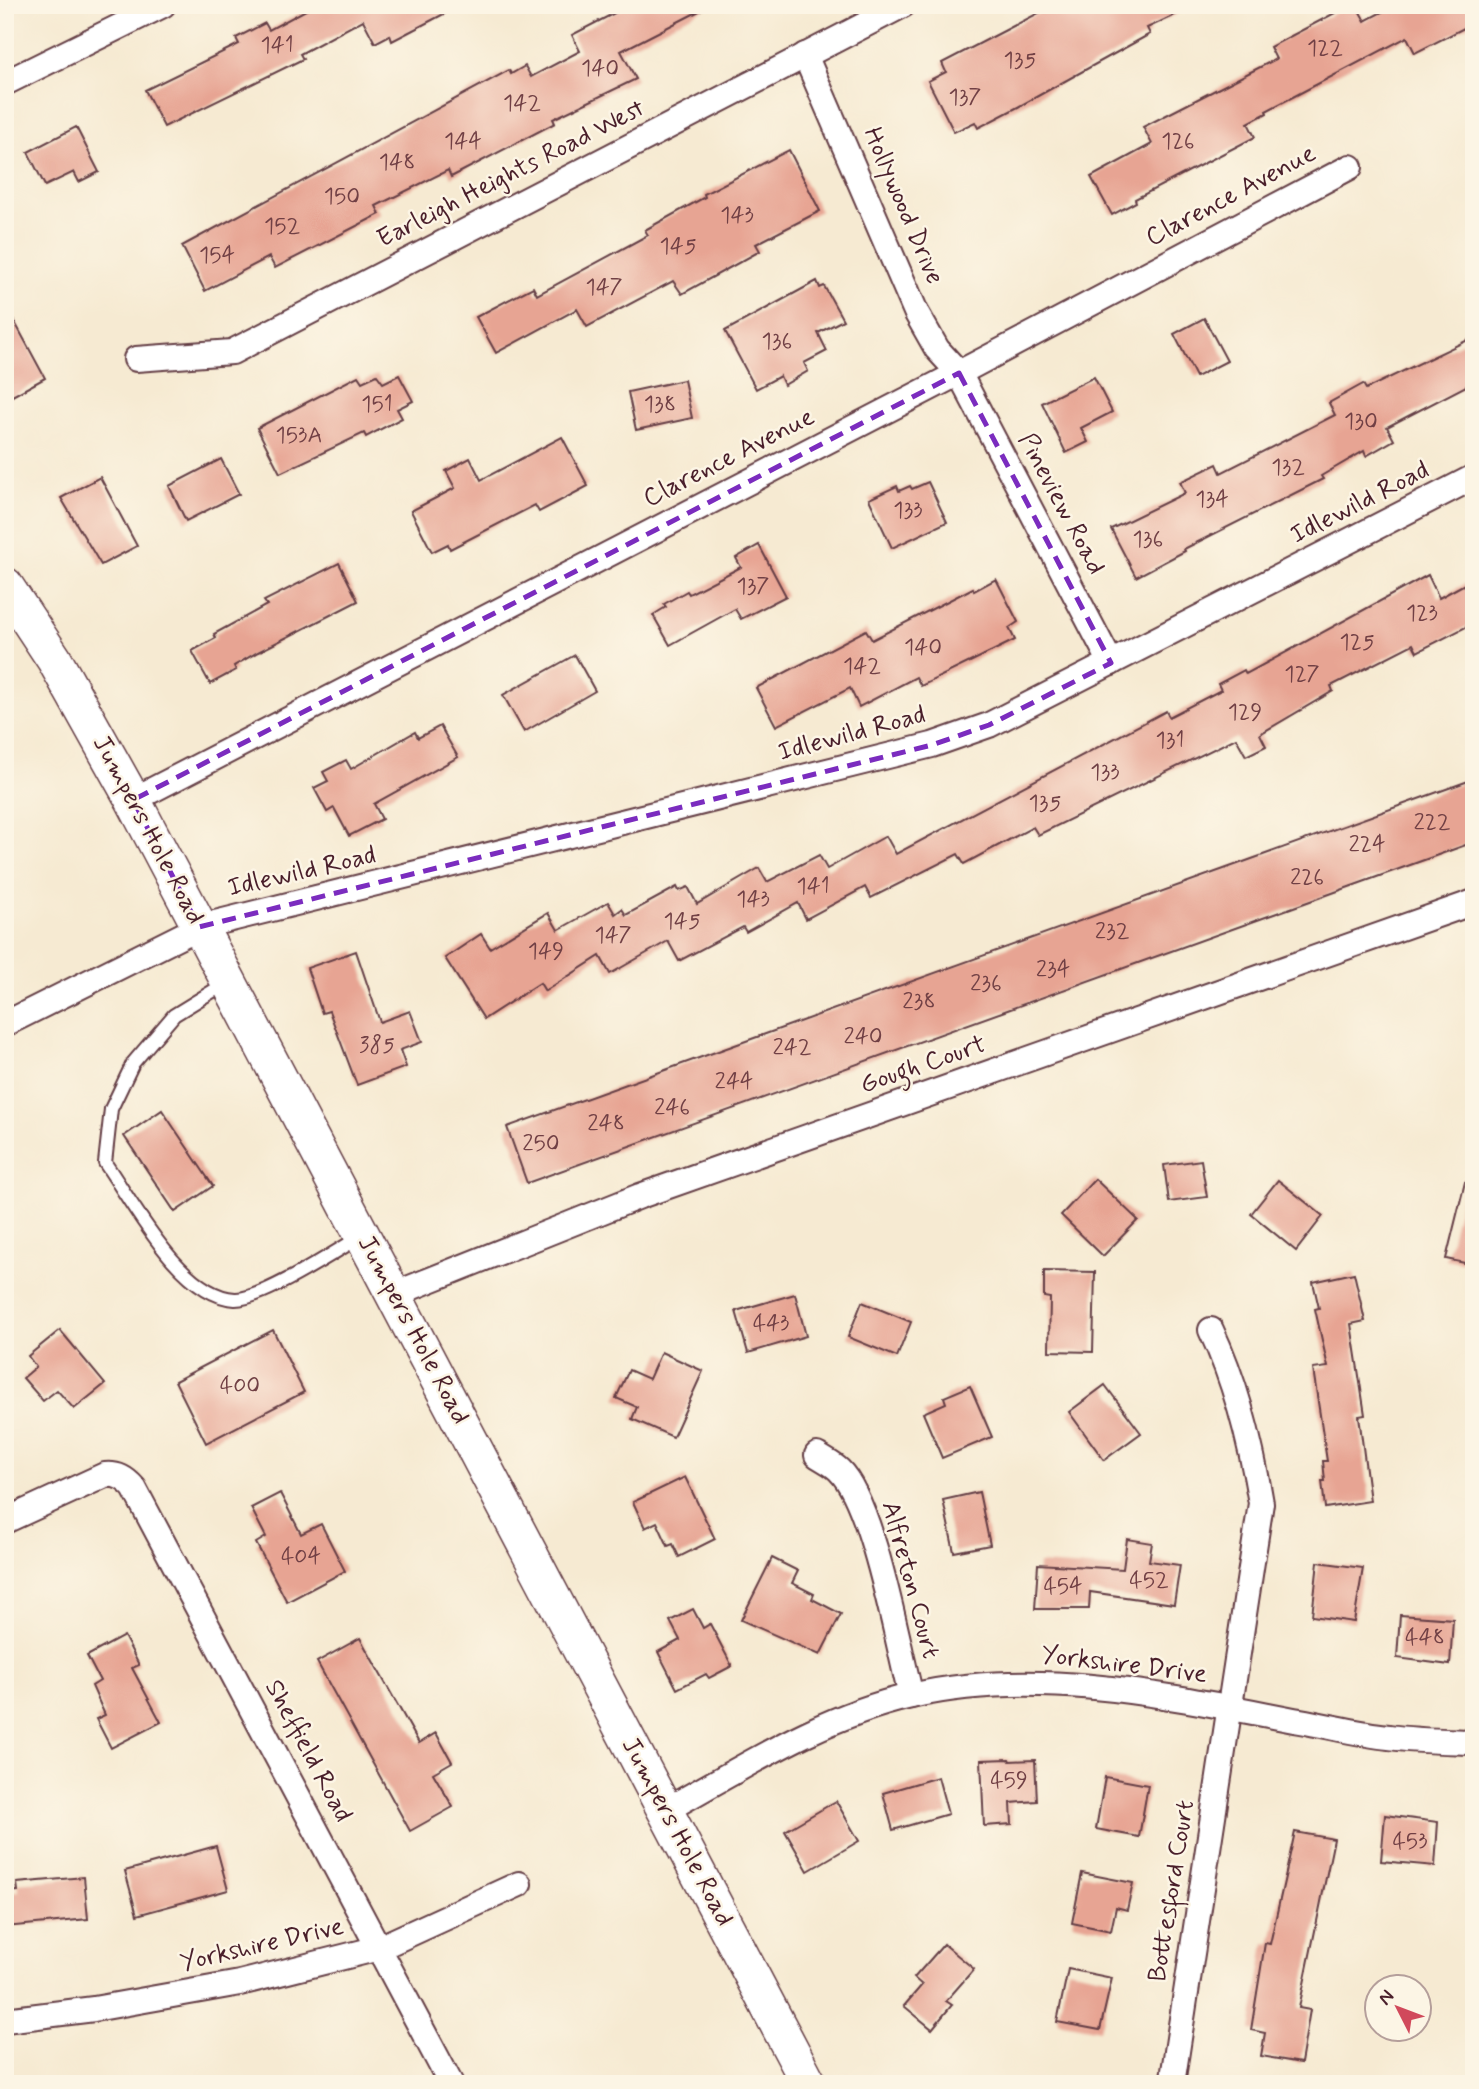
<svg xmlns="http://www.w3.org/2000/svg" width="1479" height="2089" viewBox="0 0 1479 2089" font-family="Mynerve,sans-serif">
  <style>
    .building { fill: #e7a493 }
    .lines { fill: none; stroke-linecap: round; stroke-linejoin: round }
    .lane-casing { stroke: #643d44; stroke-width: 16 }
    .street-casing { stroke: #643d44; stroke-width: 28 }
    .secondary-casing { stroke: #643d44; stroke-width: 38 }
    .lane { stroke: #fff; stroke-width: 12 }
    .street { stroke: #fff; stroke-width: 24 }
    .secondary { stroke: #fff; stroke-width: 35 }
    .marked { fill: none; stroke: #7b2cbf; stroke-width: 5; stroke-dasharray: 14 9; stroke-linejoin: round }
    .labels { text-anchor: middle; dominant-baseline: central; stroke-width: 5; stroke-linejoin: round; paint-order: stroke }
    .number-label { font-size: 23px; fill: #714045 }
    .street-label { font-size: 26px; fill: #4a1f2b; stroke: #fcf5e5 }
  </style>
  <rect width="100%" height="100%" fill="#fcf5e5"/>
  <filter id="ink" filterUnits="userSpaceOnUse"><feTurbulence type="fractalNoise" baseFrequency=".0143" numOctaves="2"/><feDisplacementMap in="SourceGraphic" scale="14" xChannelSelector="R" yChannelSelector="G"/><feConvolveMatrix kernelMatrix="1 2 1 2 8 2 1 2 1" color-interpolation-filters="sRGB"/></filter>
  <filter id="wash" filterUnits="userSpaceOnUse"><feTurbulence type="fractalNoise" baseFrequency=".00686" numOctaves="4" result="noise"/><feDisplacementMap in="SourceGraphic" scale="28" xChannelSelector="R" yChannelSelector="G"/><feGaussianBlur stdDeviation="1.57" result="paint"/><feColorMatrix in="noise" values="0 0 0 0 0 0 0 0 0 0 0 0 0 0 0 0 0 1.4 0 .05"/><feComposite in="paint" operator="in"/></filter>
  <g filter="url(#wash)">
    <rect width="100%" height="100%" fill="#f6ead2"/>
    <g id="blocks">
      <g class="building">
        <path d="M 315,5 L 461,5 L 392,41 L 390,35 L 375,43 L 363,20 L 300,54 L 303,59 L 164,127 L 145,90 L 239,44 L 236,38 L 265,23 L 269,30 Z"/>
        <path d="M 630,5 L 711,5 L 621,51 L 636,79 L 553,119 L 555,123 L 451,177 L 448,170 L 376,206 L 380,214 L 275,268 L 269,257 L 205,291 L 182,246 L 509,70 L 511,74 L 525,66 L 531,77 L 580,51 L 572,35 Z"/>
        <path d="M 1054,5 L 1196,5 L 1147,28 L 1150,34 L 1018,107 L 978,128 L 975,122 L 954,132 L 928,81 L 946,72 L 942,63 Z"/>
        <path d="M 1350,5 L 1356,5 L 1365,21 L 1395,5 L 1466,5 L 1474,23 L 1415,53 L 1407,37 L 1266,111 L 1267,113 L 1248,123 L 1255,137 L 1135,199 L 1136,202 L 1112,215 L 1091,177 L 1152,144 L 1143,127 L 1276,59 L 1270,47 Z"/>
        <path d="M 76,127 L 99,172 L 79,182 L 74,172 L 45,186 L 28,152 Z"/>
        <path d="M 789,150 L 820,211 L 756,244 L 760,251 L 682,294 L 673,281 L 587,327 L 577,309 L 496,353 L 476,317 L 533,287 L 537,295 L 648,235 L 645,230 L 705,197 L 704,194 Z"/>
        <path d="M 817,281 L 820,288 L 824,286 L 843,320 L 818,333 L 827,351 L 804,363 L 808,371 L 784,385 L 780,376 L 756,389 L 725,331 Z"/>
        <path d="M 5,304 L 45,378 L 5,400 Z"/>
        <path d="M 1204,318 L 1227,361 L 1196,377 L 1174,334 Z"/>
        <path d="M 1474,337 L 1474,382 L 1387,427 L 1394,440 L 1366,456 L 1364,451 L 1321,476 L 1323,479 L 1184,549 L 1185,551 L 1136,577 L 1111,529 L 1185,493 L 1180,482 L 1217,464 L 1221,473 L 1335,415 L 1329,403 L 1363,384 L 1366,389 Z"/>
        <path d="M 377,375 L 383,383 L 399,375 L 413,401 L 397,409 L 402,418 L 366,437 L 364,433 L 280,473 L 257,428 L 358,376 L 362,382 Z"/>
        <path d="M 1094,377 L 1112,412 L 1081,428 L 1088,442 L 1066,453 L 1042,403 Z"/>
        <path d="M 684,380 L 692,418 L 636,430 L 628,392 Z"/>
        <path d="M 562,437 L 588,486 L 539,512 L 535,505 L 450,549 L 448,544 L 432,552 L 411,511 L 455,488 L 446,471 L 470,458 L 481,480 Z"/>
        <path d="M 221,459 L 239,494 L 186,521 L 169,486 Z"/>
        <path d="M 100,477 L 137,546 L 101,565 L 61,498 Z"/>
        <path d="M 928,482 L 947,522 L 892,548 L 869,499 L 897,486 L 899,491 L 910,486 L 912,489 Z"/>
        <path d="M 759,545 L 786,596 L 741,619 L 735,609 L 670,645 L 653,615 L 666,607 L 664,604 L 687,591 L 689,594 L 741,567 L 736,558 Z"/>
        <path d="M 339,563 L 358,601 L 258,652 L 234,666 L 236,670 L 210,684 L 192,651 L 216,638 L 214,634 L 267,605 L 264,601 Z"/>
        <path d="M 1428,575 L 1439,598 L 1474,579 L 1474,623 L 1417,652 L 1413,644 L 1331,686 L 1333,691 L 1260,734 L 1266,746 L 1246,756 L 1236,738 L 1038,835 L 1033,827 L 964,864 L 958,854 L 871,898 L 865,887 L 806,919 L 798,903 L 746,932 L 743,927 L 679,961 L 668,941 L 610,974 L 600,956 L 545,991 L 540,983 L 484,1019 L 445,958 L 481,934 L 490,948 L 548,913 L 558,930 L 608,902 L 615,914 L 622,909 L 626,915 L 677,887 L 679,891 L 688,887 L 697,904 L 759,868 L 767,882 L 819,855 L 827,869 L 886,836 L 896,854 L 1166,711 L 1169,717 L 1221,690 L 1218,684 L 1244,670 L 1246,674 Z"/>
        <path d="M 996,579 L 1018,622 L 1009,628 L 1015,640 L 921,686 L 916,677 L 859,707 L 850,688 L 776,726 L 756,688 L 866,630 L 872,640 L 973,588 L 974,591 Z"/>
        <path d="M 575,655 L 595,691 L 524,732 L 503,695 Z"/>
        <path d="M 440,726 L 458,757 L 374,804 L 382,819 L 349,836 L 334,808 L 327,812 L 314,788 L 328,781 L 323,772 L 346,760 L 351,769 L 415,732 L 418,738 Z"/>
        <path d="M 1474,779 L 1474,842 L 527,1183 L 507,1127 Z"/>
        <path d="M 356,951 L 380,1022 L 410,1011 L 422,1042 L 400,1050 L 406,1067 L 357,1085 L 329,1011 L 322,1013 L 307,968 Z"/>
        <path d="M 162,1110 L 213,1186 L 175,1212 L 124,1136 Z"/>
        <path d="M 1201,1160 L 1207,1197 L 1169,1202 L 1164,1165 Z"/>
        <path d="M 1095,1179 L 1138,1220 L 1103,1256 L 1061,1215 Z"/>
        <path d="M 1278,1180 L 1323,1216 L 1296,1251 L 1251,1214 Z"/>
        <path d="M 1465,1182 L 1474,1183 L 1474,1265 L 1446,1259 Z"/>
        <path d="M 1044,1271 L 1095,1272 L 1093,1352 L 1049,1351 L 1050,1298 L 1044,1297 Z"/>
        <path d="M 1354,1273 L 1365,1321 L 1351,1324 L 1365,1415 L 1359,1416 L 1370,1501 L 1325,1508 L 1322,1481 L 1325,1481 L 1323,1461 L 1327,1461 L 1313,1369 L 1328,1367 L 1315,1309 L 1319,1308 L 1313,1282 Z"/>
        <path d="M 795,1294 L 806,1336 L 748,1353 L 736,1311 Z"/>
        <path d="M 862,1302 L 911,1322 L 897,1357 L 848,1337 Z"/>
        <path d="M 60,1330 L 105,1384 L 74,1409 L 57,1390 L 43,1401 L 23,1378 L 36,1367 L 28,1356 Z"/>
        <path d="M 273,1330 L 304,1392 L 206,1443 L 175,1381 Z"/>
        <path d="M 661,1352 L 703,1371 L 673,1437 L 632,1419 L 637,1407 L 616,1398 L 629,1370 L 649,1379 Z"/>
        <path d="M 1105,1385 L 1141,1433 L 1104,1460 L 1069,1412 Z"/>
        <path d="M 970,1386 L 992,1437 L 942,1458 L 923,1413 L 946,1403 L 944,1397 Z"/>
        <path d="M 685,1477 L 715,1539 L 679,1557 L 673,1544 L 668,1546 L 657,1522 L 645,1528 L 633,1502 Z"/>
        <path d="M 979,1492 L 990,1545 L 954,1552 L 943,1500 Z"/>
        <path d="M 280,1493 L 301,1534 L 321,1524 L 345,1571 L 287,1602 L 256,1543 L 266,1537 L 251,1508 Z"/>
        <path d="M 1127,1539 L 1152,1543 L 1149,1561 L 1180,1565 L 1174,1604 L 1090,1592 L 1089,1609 L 1035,1609 L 1038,1564 L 1123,1569 Z"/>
        <path d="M 772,1558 L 798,1571 L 792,1583 L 814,1594 L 812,1599 L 841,1614 L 820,1655 L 741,1620 Z"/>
        <path d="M 1318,1562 L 1363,1568 L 1354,1622 L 1312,1616 Z"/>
        <path d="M 693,1609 L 703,1628 L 710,1624 L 732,1666 L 709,1678 L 706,1674 L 677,1689 L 658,1652 L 680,1640 L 670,1621 Z"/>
        <path d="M 1400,1615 L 1453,1619 L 1450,1665 L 1397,1658 Z"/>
        <path d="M 124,1636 L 139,1665 L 132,1668 L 161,1722 L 111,1748 L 96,1719 L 105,1715 L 92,1686 L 100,1681 L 87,1656 Z"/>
        <path d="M 360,1638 L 419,1743 L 436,1733 L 452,1762 L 433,1773 L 453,1807 L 410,1831 L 317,1662 Z"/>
        <path d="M 1009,1759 L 1010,1761 L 1035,1760 L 1037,1801 L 1011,1803 L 1012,1824 L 984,1826 L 981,1760 Z"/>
        <path d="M 938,1777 L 948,1814 L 893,1830 L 883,1793 Z"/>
        <path d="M 1105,1777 L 1148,1785 L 1139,1837 L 1096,1829 Z"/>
        <path d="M 836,1801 L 859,1841 L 808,1871 L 785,1831 Z"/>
        <path d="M 1385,1815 L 1438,1822 L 1435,1866 L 1381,1861 Z"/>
        <path d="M 1295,1832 L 1334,1839 L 1299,2008 L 1310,2010 L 1301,2063 L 1261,2056 L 1265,2033 L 1251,2030 L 1265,1943 L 1270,1944 Z"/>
        <path d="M 216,1846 L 228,1890 L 137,1915 L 125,1871 Z"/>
        <path d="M 1082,1873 L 1133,1883 L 1127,1910 L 1116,1907 L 1111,1931 L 1072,1923 Z"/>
        <path d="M 84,1877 L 88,1919 L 5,1927 L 5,1892 L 18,1891 L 17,1883 Z"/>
        <path d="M 944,1944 L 974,1969 L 946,2001 L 952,2005 L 932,2029 L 904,2006 L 922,1985 L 914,1978 Z"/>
        <path d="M 1068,1969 L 1112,1978 L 1100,2030 L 1057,2022 Z"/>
      </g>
    </g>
  </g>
  <g filter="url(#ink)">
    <use href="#blocks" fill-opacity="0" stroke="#643d44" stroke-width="2"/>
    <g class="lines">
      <g class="lane-casing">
        <path id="lane" d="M 226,983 L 174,1015 L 133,1063 L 111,1109 L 105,1163 C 133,1203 181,1296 235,1299 C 261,1300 335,1252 360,1237"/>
      </g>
      <g class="street-casing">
        <g id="street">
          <path d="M 805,55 L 916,312 L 937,349 L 959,373 L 1111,663"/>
          <path d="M 5,83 L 163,5"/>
          <path d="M 136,359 L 232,352 L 903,5"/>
          <path d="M 133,800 L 959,373 L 1350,167"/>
          <path d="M 5,1024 L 199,927 L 932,745 L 989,725 L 1474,477"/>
          <path d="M 395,1294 L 640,1196 L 1474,902"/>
          <path d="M 817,1455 C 824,1460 833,1464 839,1470 C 873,1503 898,1646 911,1696"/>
          <path d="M 5,1521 L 105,1475 C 118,1474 125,1478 134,1488 L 451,2084"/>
          <path d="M 666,1810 C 744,1767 822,1716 911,1696 C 1039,1666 1173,1697 1300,1721 C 1329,1726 1359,1734 1389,1737 C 1417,1741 1446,1741 1474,1742"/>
          <path d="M 5,2020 L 94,2009 L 240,1983 L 379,1948 L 519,1884"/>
          <path d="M 1172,2084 L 1261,1503 C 1251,1443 1237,1385 1211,1330"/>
        </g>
      </g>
      <g class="secondary-casing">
        <path id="secondary" d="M 5,585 L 54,659 L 133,800 L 809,2084"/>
      </g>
      <use href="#lane" class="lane"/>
      <use href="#street" class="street"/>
      <use href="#secondary" class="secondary"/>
    </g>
  </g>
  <path class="marked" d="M 959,373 L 1111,663 L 989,725 L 932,745 L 199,927 L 133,800 Z"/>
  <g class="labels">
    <g class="number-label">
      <text x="277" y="46">141</text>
      <text x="1325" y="49">122</text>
      <text x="1020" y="61">135</text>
      <text x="600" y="69">140</text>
      <text x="965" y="98">137</text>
      <text x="522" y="104">142</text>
      <text x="463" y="142">144</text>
      <text x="1178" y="142">126</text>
      <text x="397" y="163">148</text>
      <text x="342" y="197">150</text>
      <text x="737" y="216">143</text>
      <text x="282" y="227">152</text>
      <text x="678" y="247">145</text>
      <text x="217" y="256">154</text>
      <text x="604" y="288">147</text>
      <text x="777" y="342">136</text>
      <text x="377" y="405">151</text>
      <text x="660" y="405">138</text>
      <text x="1361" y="422">130</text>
      <text x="299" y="436">153A</text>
      <text x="1288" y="468">132</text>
      <text x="1212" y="500">134</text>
      <text x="908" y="511">133</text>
      <text x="1148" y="540">136</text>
      <text x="753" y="587">137</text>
      <text x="1422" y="614">123</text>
      <text x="1357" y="643">125</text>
      <text x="923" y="648">140</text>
      <text x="862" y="667">142</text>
      <text x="1302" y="675">127</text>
      <text x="1245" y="713">129</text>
      <text x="1170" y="741">131</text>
      <text x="1105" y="773">133</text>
      <text x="1045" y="804">135</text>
      <text x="1432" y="823">222</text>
      <text x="1367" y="845">224</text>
      <text x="1307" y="878">226</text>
      <text x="813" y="887">141</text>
      <text x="753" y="900">143</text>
      <text x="682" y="922">145</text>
      <text x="1112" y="932">232</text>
      <text x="613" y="936">147</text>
      <text x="546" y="952">149</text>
      <text x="1053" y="970">234</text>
      <text x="986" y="984">236</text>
      <text x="919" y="1002">238</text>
      <text x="863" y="1037">240</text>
      <text x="377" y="1046">385</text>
      <text x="792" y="1048">242</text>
      <text x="734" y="1082">244</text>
      <text x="672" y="1108">246</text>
      <text x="606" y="1124">248</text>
      <text x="541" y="1144">250</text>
      <text x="771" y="1324">443</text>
      <text x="240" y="1386">400</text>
      <text x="301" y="1557">404</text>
      <text x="1149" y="1581">452</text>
      <text x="1063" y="1587">454</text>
      <text x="1425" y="1638">448</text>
      <text x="1009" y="1781">459</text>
      <text x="1410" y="1842">453</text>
    </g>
    <g class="street-label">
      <text transform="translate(511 174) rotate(-27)">Earleigh Heights Road West</text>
      <text transform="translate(1231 196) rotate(-28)">Clarence Avenue</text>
      <text transform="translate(903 206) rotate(67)">Hollywood Drive</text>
      <text transform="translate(729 458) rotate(-27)">Clarence Avenue</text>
      <text transform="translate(1360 503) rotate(-27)">Idlewild Road</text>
      <text transform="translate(1061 504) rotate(62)">Pineview Road</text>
      <text transform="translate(852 734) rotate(-15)">Idlewild Road</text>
      <text transform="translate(148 830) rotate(62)">Jumpers Hole Road</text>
      <text transform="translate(302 872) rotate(-13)">Idlewild Road</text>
      <text transform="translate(923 1065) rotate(-19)">Gough Court</text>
      <text transform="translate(413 1330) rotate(62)">Jumpers Hole Road</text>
      <text transform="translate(910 1580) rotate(75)">Alfreton Court</text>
      <text transform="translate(1124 1665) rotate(7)">Yorkshire Drive</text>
      <text transform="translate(308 1751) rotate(62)">Sheffield Road</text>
      <text transform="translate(677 1832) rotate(62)">Jumpers Hole Road</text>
      <text transform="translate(1172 1891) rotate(-81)">Bottesford Court</text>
      <text transform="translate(262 1945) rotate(-13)">Yorkshire Drive</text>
    </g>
  </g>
  <rect width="1479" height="2089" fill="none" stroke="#fcf5e5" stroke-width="28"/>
  <g transform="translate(1398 2008) rotate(312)"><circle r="33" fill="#fcf5e5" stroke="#b59f9b" stroke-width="2"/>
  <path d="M0-5L12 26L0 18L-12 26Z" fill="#d1495b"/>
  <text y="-10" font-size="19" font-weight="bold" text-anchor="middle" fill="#4a1f2b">N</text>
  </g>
</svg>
